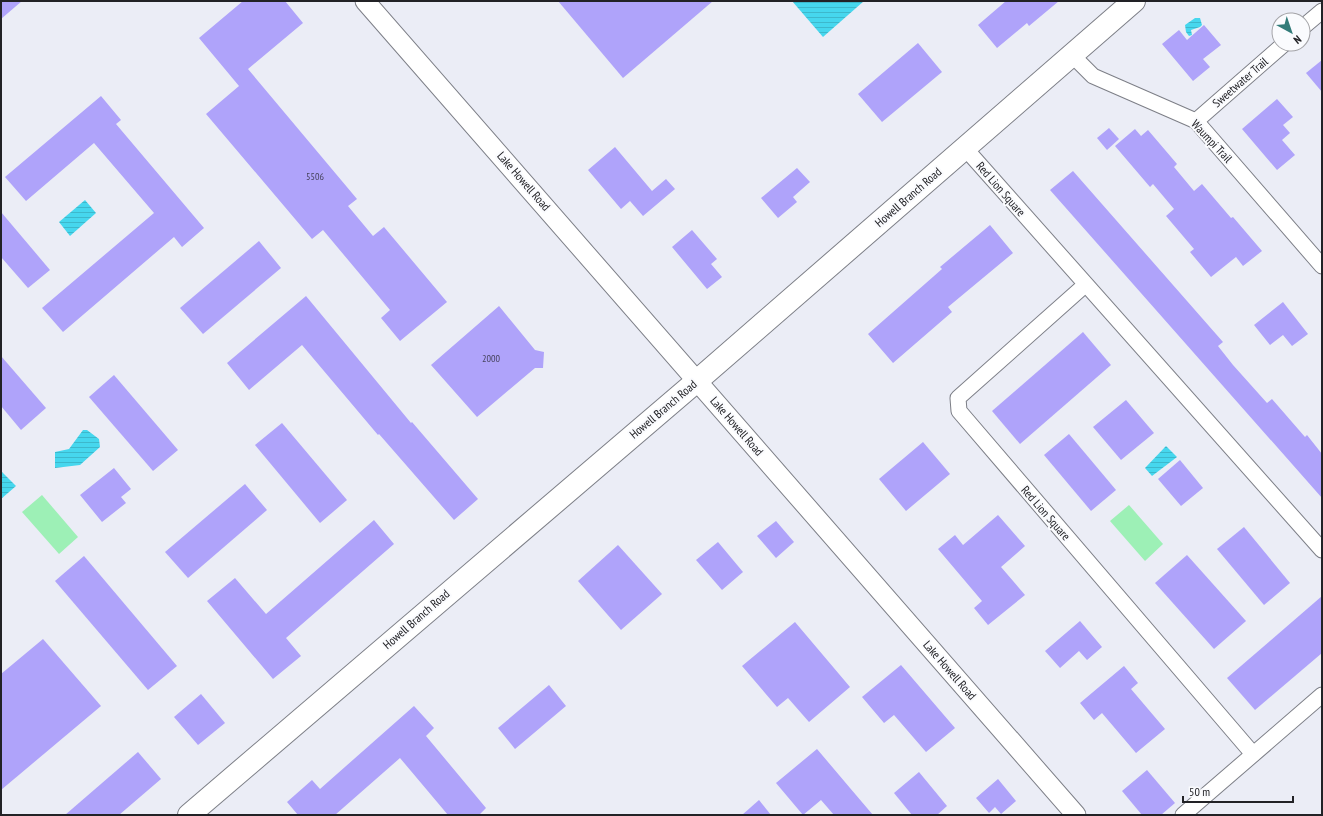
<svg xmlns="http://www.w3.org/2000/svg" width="1323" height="816" viewBox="0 0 1323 816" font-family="'PT Sans Narrow',sans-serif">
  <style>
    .grass { fill: #9df0b6 }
    .water { fill: url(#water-rules) }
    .building { fill: #afa3fa }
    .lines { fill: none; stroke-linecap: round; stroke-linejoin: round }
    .minor-casing { stroke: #7d7f87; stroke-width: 17 }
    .tertiary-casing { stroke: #7d7f87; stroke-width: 21 }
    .secondary-casing { stroke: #7d7f87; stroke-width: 24 }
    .minor { stroke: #fff; stroke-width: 15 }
    .tertiary { stroke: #fff; stroke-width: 19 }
    .secondary { stroke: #fff; stroke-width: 22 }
    .labels { text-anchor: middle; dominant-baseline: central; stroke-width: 4; stroke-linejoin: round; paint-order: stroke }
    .number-label { font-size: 10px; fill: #45425b }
    .street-label { font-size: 12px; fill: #222226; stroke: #fafbfe }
  </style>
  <defs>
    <pattern id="water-rules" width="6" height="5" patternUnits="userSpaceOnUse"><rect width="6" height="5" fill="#46d7ee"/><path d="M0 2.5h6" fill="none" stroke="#3db8cc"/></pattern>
  </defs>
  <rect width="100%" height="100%" fill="#ebedf6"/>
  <g class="grass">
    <path d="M 42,495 L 78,537 L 59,554 L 22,512 Z"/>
    <path d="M 1129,505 L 1163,544 L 1145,561 L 1110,521 Z"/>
  </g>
  <g class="water">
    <path d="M 792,1 L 864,1 L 823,37 Z"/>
    <path d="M 1195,18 L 1200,18 L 1202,25 L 1200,27 L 1191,30 L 1192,35 L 1189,36 L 1186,32 L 1185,25 Z"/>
    <path d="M 85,200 L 96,213 L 70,236 L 59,222 Z"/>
    <path d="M 83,430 L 87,430 L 99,439 L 100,447 L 80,465 L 55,468 L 55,452 L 69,449 Z"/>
    <path d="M 1166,446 L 1177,457 L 1152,476 L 1145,468 Z"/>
    <path d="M 1,471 L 16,486 L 1,499 Z"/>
  </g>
  <g class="building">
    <path d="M 1,1 L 22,1 L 1,19 Z"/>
    <path d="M 243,1 L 285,1 L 303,23 L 248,69 L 357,199 L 348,206 L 373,236 L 384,227 L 447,302 L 400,341 L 381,318 L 390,310 L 323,230 L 312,239 L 206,114 L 239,86 L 199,38 Z"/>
    <path d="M 558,1 L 713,1 L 623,78 Z"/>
    <path d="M 1006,1 L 1059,1 L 1029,26 L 1027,23 L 997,48 L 978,25 Z"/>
    <path d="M 1204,25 L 1221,45 L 1203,59 L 1210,67 L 1193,81 L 1162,44 L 1179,30 L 1187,40 Z"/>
    <path d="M 918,43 L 942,72 L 882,122 L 858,94 Z"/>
    <path d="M 1322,60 L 1322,92 L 1306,73 Z"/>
    <path d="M 101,96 L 121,120 L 116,124 L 204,228 L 182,247 L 174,237 L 63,332 L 42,308 L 154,213 L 94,143 L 26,201 L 5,177 Z"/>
    <path d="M 1277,99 L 1293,117 L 1283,125 L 1290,133 L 1282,140 L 1295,155 L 1277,170 L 1242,129 Z"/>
    <path d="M 1109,128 L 1119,139 L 1107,150 L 1097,138 Z"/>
    <path d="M 1135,129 L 1141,136 L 1148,130 L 1177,164 L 1174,167 L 1194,191 L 1202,184 L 1231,218 L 1233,217 L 1262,251 L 1243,266 L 1236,257 L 1211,277 L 1190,252 L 1194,249 L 1166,216 L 1174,209 L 1153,184 L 1150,187 L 1115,146 Z"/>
    <path d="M 615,147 L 652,191 L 666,179 L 675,189 L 643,216 L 630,201 L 621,209 L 588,170 Z"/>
    <path d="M 797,168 L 810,182 L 793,197 L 797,202 L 778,218 L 761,198 Z"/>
    <path d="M 1073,171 L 1223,342 L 1218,346 L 1233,365 L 1267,403 L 1272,399 L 1305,437 L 1307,435 L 1322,454 L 1322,498 L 1050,190 Z"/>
    <path d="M 1,212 L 50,270 L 28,288 L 1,257 Z"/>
    <path d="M 990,225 L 1013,253 L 948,307 L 952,312 L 893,363 L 868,334 L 942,269 L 940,267 Z"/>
    <path d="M 692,230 L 717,259 L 711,264 L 722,277 L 707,289 L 672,247 Z"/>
    <path d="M 259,241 L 281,268 L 203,334 L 180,308 Z"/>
    <path d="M 306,296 L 411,423 L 412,422 L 478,499 L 454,520 L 379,434 L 378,435 L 302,345 L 249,390 L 227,363 Z"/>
    <path d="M 1283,302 L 1308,334 L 1292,346 L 1283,335 L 1270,345 L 1254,325 Z"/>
    <path d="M 499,306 L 535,350 L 544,352 L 543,368 L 535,368 L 477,417 L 431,365 Z"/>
    <path d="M 1083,332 L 1111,365 L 1020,444 L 992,411 Z"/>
    <path d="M 1,356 L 46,408 L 21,430 L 1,406 Z"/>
    <path d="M 114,375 L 178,450 L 153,471 L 89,397 Z"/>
    <path d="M 1126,400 L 1154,433 L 1121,460 L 1093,427 Z"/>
    <path d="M 282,423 L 347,500 L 320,523 L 255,445 Z"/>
    <path d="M 1069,434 L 1116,490 L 1091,511 L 1044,455 Z"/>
    <path d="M 923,442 L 950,474 L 906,511 L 879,479 Z"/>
    <path d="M 1180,460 L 1203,488 L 1181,506 L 1158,479 Z"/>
    <path d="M 114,468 L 131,489 L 121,497 L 126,503 L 102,522 L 80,495 Z"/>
    <path d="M 245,484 L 267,510 L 188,578 L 165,552 Z"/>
    <path d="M 998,515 L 1025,546 L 1001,567 L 1025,595 L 988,625 L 974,608 L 982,601 L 938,549 L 955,535 L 963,545 Z"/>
    <path d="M 374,520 L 394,544 L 286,638 L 301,656 L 273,679 L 207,601 L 235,578 L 266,614 Z"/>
    <path d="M 776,521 L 794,542 L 776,558 L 757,536 Z"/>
    <path d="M 1244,527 L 1290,583 L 1264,605 L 1217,549 Z"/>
    <path d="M 718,542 L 743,572 L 722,590 L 696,560 Z"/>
    <path d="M 618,545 L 662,594 L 621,630 L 578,581 Z"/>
    <path d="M 1187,555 L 1246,621 L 1214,649 L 1155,583 Z"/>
    <path d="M 84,556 L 177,666 L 148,690 L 55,581 Z"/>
    <path d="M 1322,596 L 1322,653 L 1255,710 L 1227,678 Z"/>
    <path d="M 1080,621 L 1102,647 L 1087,660 L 1079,651 L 1060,668 L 1045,651 Z"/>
    <path d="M 795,622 L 850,687 L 809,722 L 788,698 L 777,707 L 742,666 Z"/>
    <path d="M 43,639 L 101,706 L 1,790 L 1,674 Z"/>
    <path d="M 901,665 L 955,728 L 926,752 L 894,715 L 884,723 L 862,697 Z"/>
    <path d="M 1124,666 L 1138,683 L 1131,689 L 1165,729 L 1136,753 L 1102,713 L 1094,720 L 1080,703 Z"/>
    <path d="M 549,685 L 566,706 L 515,749 L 498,728 Z"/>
    <path d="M 201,694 L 225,723 L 198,745 L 174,717 Z"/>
    <path d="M 414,706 L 434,728 L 426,736 L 486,808 L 479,815 L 448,815 L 400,758 L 335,815 L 298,815 L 287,802 L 312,780 L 320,789 Z"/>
    <path d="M 817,749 L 850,788 L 873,815 L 834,815 L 821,800 L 803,815 L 776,783 Z"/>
    <path d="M 138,752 L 161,779 L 119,815 L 65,815 Z"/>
    <path d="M 1147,770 L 1175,803 L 1161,815 L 1142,815 L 1122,791 Z"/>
    <path d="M 919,772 L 947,806 L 937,815 L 912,815 L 894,793 Z"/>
    <path d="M 998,779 L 1016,801 L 1001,814 L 995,807 L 989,813 L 976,798 Z"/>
    <path d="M 759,800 L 771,815 L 742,815 Z"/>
  </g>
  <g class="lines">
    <g class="minor-casing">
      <g id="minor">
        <path d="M 1303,27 L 1322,11"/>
        <path d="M 1073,56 L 1093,76 L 1196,121 L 1322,266"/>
        <path d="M 1196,121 L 1284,44"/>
        <path d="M 964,147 L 1322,550"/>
        <path d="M 1085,285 L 958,398 L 959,411 L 1253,754"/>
        <path d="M 1183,815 L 1322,695"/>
      </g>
    </g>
    <g class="tertiary-casing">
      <path id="tertiary" d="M 365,1 L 1076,815"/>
    </g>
    <g class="secondary-casing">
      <path id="secondary" d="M 189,815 L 698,380 L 1134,1"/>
    </g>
    <use href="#minor" class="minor"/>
    <use href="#tertiary" class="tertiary"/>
    <use href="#secondary" class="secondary"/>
  </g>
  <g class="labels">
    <g class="number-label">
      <text x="315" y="176">5506</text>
      <text x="491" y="358">2000</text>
    </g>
    <g class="street-label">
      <text transform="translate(1240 82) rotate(-41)">Sweetwater Trail</text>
      <text transform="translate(1212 141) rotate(47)">Waumpi Trail</text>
      <text transform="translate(524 181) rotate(49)">Lake Howell Road</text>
      <text transform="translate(1001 189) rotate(49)">Red Lion Square</text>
      <text transform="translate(908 197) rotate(-41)">Howell Branch Road</text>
      <text transform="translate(663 409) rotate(-40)">Howell Branch Road</text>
      <text transform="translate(737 426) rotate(49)">Lake Howell Road</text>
      <text transform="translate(1046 513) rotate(49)">Red Lion Square</text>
      <text transform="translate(416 619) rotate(-41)">Howell Branch Road</text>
      <text transform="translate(950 670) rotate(49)">Lake Howell Road</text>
    </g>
  </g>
  <rect width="1323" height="816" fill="none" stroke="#222226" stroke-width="4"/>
  <g transform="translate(1291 32) rotate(140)"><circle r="19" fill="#fafbfe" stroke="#a4a4a8"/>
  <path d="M0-3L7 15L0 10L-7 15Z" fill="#327b79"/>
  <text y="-6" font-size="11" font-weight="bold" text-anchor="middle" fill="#222226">N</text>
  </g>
  <path d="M1183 796v6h110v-6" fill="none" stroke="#222226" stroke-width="2"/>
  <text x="1189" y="796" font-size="12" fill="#222226" stroke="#fafbfe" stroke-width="3" paint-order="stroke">50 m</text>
</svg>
